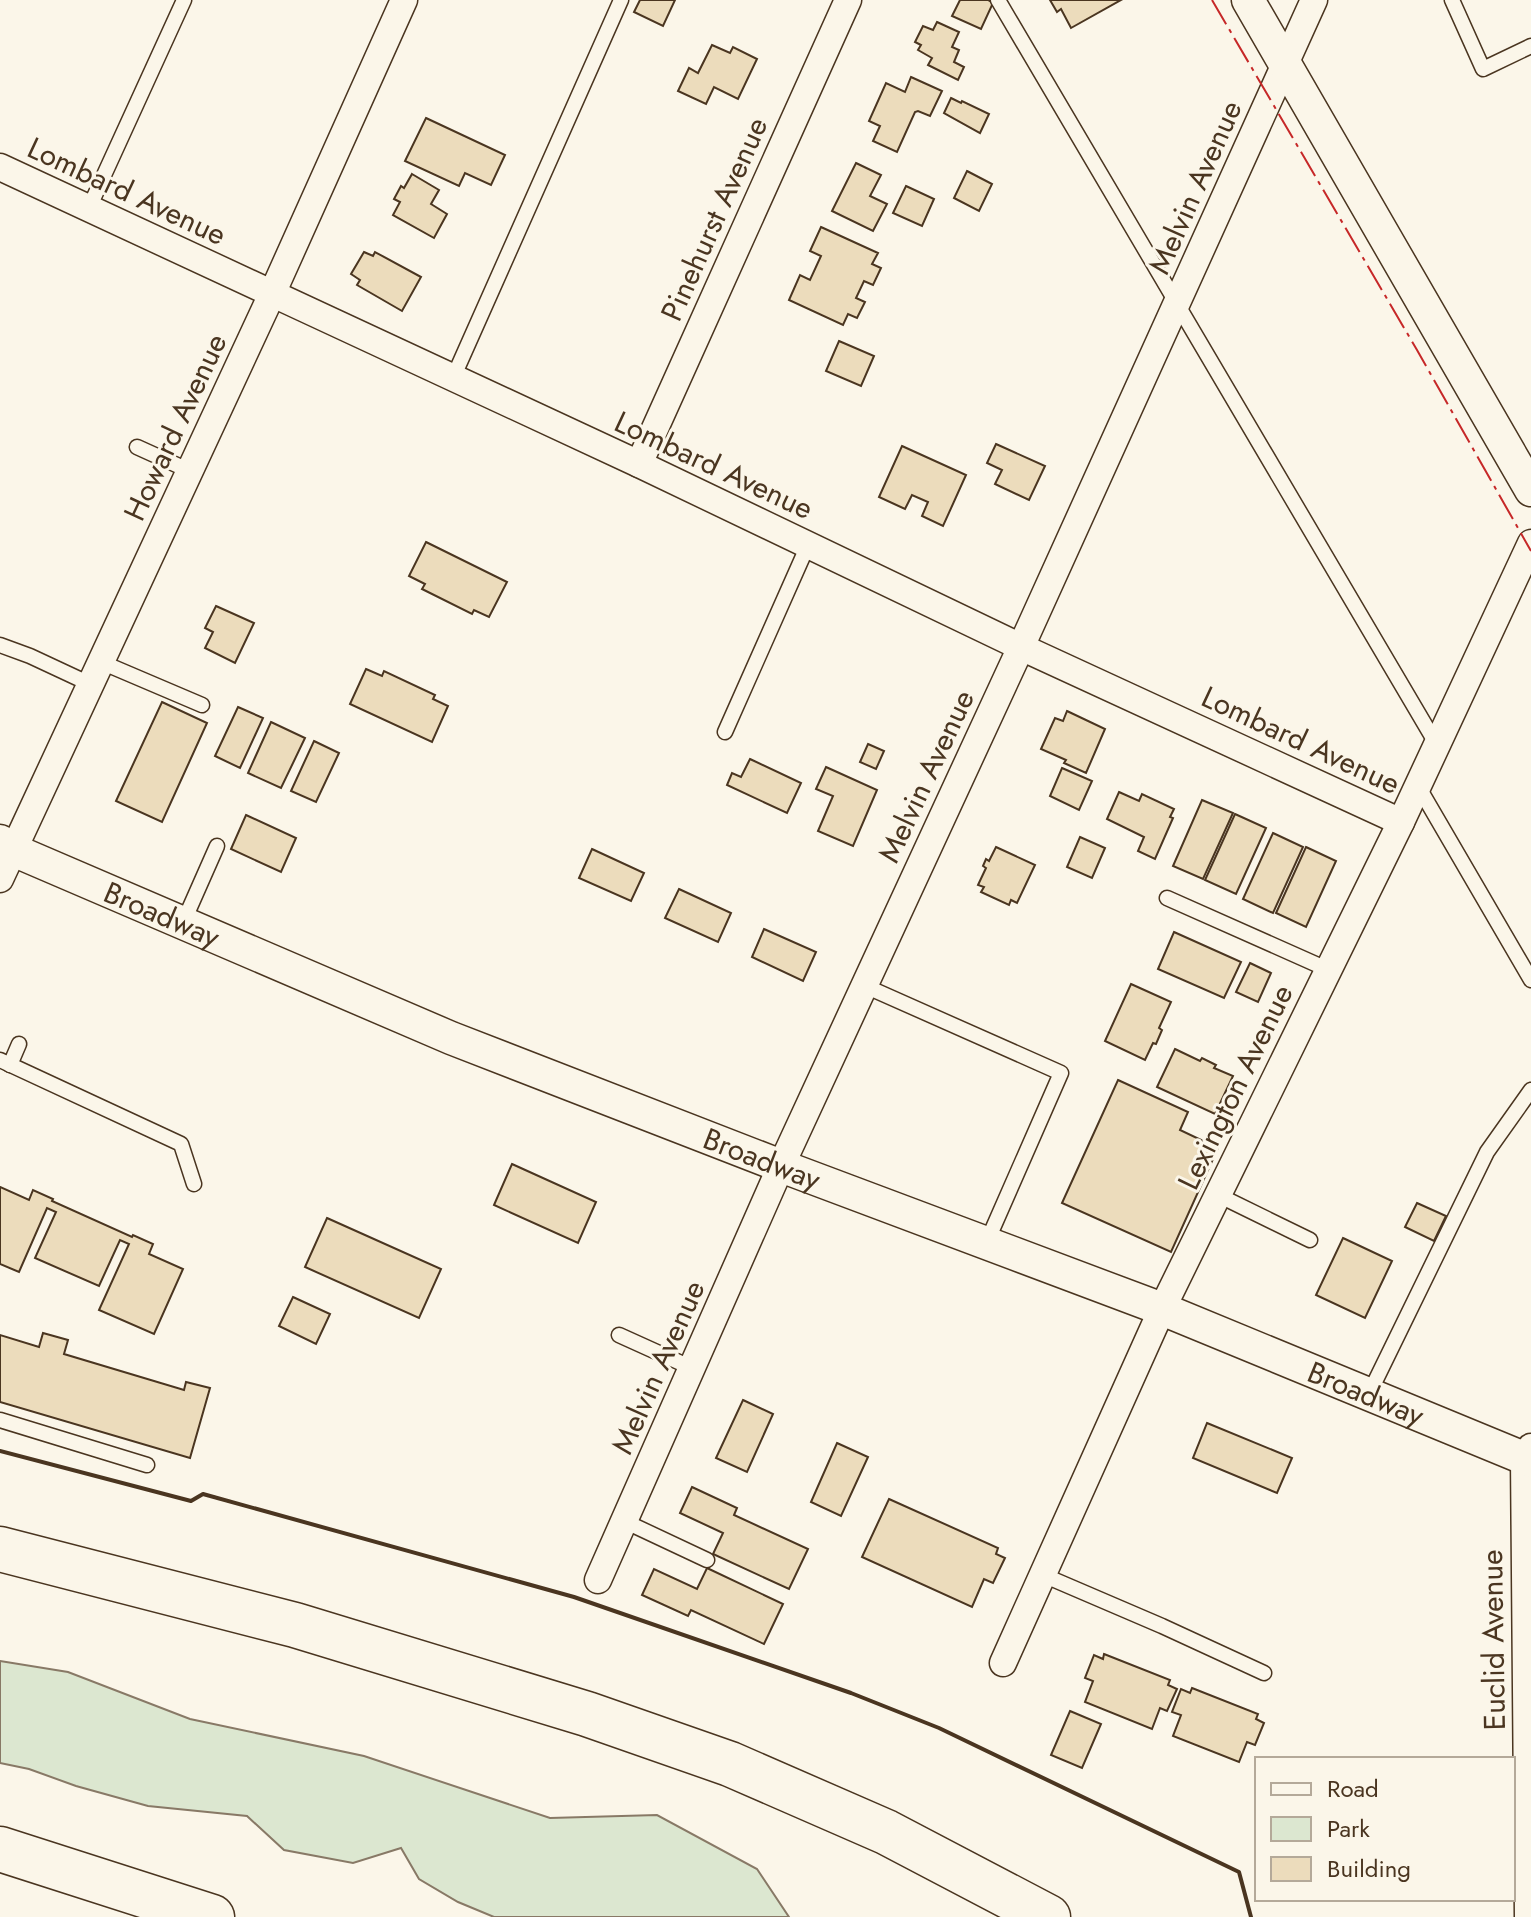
<svg xmlns="http://www.w3.org/2000/svg" width="1531" height="1917" viewBox="0 0 1531 1917" font-family="Jost,sans-serif">
  <style>
    .green { fill: #dce7d0; stroke: #887966; stroke-width: 2 }
    .building { fill: #ecdcbc; stroke: #4a3520; stroke-width: 2 }
    .lines { fill: none; stroke-linecap: round; stroke-linejoin: round }
    .service-casing { stroke: #4a3520; stroke-width: 17 }
    .minor-casing { stroke: #4a3520; stroke-width: 29 }
    .tertiary-casing { stroke: #4a3520; stroke-width: 35 }
    .motorway-casing { stroke: #4a3520; stroke-width: 47 }
    .service { stroke: #fbf6e9; stroke-width: 14 }
    .minor { stroke: #fbf6e9; stroke-width: 26 }
    .tertiary { stroke: #fbf6e9; stroke-width: 32 }
    .motorway { stroke: #fbf6e9; stroke-width: 44 }
    .wall { stroke: #4a3520; stroke-width: 4 }
    .power { stroke: #c62828; stroke-width: 2; stroke-dasharray: 28 6 4 6; stroke-linecap: butt }
    .labels { text-anchor: middle; dominant-baseline: central; stroke-width: 6; stroke-linejoin: round; paint-order: stroke }
    .street-label { font-size: 30px; fill: #4a3520; stroke: #fbf6e9 }
  </style>
  <rect width="100%" height="100%" fill="#fbf6e9"/>
  <path class="green" d="M 0,1661 L 68,1672 L 190,1719 L 364,1756 L 550,1818 L 657,1815 L 757,1869 L 789,1917 L 494,1917 L 458,1902 L 419,1879 L 401,1848 L 353,1863 L 284,1850 L 247,1816 L 148,1806 L 76,1786 L 29,1769 L 0,1763 Z"/>
  <g class="building">
    <path d="M 640,0 L 675,0 L 663,26 L 634,12 Z"/>
    <path d="M 960,0 L 988,0 L 993,3 L 981,29 L 952,16 Z"/>
    <path d="M 1050,0 L 1121,0 L 1071,28 L 1061,9 L 1057,12 Z"/>
    <path d="M 937,22 L 959,32 L 952,47 L 959,50 L 954,62 L 964,67 L 958,80 L 928,65 L 932,58 L 918,50 L 921,45 L 915,42 L 923,26 L 933,30 Z"/>
    <path d="M 712,45 L 730,53 L 733,47 L 757,59 L 738,99 L 714,87 L 706,104 L 678,91 L 689,68 L 698,73 Z"/>
    <path d="M 911,77 L 942,91 L 930,116 L 918,111 L 915,112 L 897,152 L 873,141 L 880,126 L 869,121 L 886,83 L 905,92 Z"/>
    <path d="M 951,98 L 961,103 L 962,101 L 989,114 L 980,133 L 944,113 Z"/>
    <path d="M 426,118 L 505,155 L 491,185 L 465,173 L 459,186 L 405,161 Z"/>
    <path d="M 856,163 L 881,175 L 870,196 L 887,204 L 873,231 L 832,211 Z"/>
    <path d="M 967,171 L 992,184 L 979,211 L 954,198 Z"/>
    <path d="M 412,174 L 439,190 L 431,204 L 447,214 L 434,238 L 393,215 L 400,202 L 394,199 L 401,186 L 404,188 Z"/>
    <path d="M 906,186 L 934,199 L 922,226 L 893,213 Z"/>
    <path d="M 821,227 L 878,253 L 872,264 L 881,268 L 873,285 L 864,281 L 856,298 L 865,302 L 857,318 L 848,314 L 843,325 L 789,300 L 800,275 L 810,280 L 821,256 L 810,251 Z"/>
    <path d="M 364,252 L 373,256 L 375,252 L 421,277 L 402,311 L 357,285 L 360,280 L 351,274 Z"/>
    <path d="M 839,341 L 874,356 L 861,386 L 826,371 Z"/>
    <path d="M 996,444 L 1045,466 L 1029,500 L 995,484 L 1002,470 L 987,463 Z"/>
    <path d="M 902,446 L 966,475 L 943,526 L 922,516 L 928,502 L 912,495 L 905,509 L 879,497 Z"/>
    <path d="M 426,542 L 507,582 L 489,617 L 474,610 L 472,614 L 422,589 L 425,584 L 409,576 Z"/>
    <path d="M 216,606 L 254,623 L 235,663 L 205,648 L 213,632 L 205,628 Z"/>
    <path d="M 366,669 L 382,676 L 384,671 L 435,695 L 433,699 L 448,706 L 432,742 L 350,704 Z"/>
    <path d="M 162,702 L 207,723 L 162,822 L 116,801 Z"/>
    <path d="M 238,707 L 263,718 L 240,768 L 215,756 Z"/>
    <path d="M 1067,711 L 1105,729 L 1086,773 L 1064,763 L 1066,760 L 1041,749 L 1055,718 L 1063,721 Z"/>
    <path d="M 271,722 L 305,738 L 281,788 L 248,773 Z"/>
    <path d="M 314,741 L 339,753 L 316,802 L 291,791 Z"/>
    <path d="M 868,744 L 884,751 L 876,769 L 860,762 Z"/>
    <path d="M 750,759 L 801,783 L 787,813 L 727,785 L 732,773 L 741,777 Z"/>
    <path d="M 826,767 L 877,790 L 853,846 L 818,831 L 833,796 L 816,789 Z"/>
    <path d="M 1062,768 L 1092,781 L 1079,810 L 1050,796 Z"/>
    <path d="M 1119,792 L 1139,801 L 1142,794 L 1174,809 L 1170,817 L 1173,818 L 1155,859 L 1138,851 L 1144,837 L 1107,819 Z"/>
    <path d="M 1202,800 L 1233,813 L 1203,879 L 1173,866 Z"/>
    <path d="M 1235,814 L 1266,828 L 1236,894 L 1205,880 Z"/>
    <path d="M 246,815 L 296,838 L 281,872 L 231,849 Z"/>
    <path d="M 1273,833 L 1303,847 L 1273,913 L 1243,899 Z"/>
    <path d="M 1080,837 L 1105,848 L 1092,878 L 1067,867 Z"/>
    <path d="M 996,847 L 1035,865 L 1017,903 L 1011,900 L 1009,905 L 981,892 L 984,887 L 978,885 L 986,868 L 983,866 L 986,859 L 989,861 Z"/>
    <path d="M 1306,847 L 1336,861 L 1306,927 L 1276,913 Z"/>
    <path d="M 592,849 L 644,873 L 631,901 L 579,878 Z"/>
    <path d="M 679,889 L 731,913 L 718,942 L 665,918 Z"/>
    <path d="M 764,929 L 816,952 L 803,981 L 752,957 Z"/>
    <path d="M 1174,932 L 1241,962 L 1224,998 L 1158,969 Z"/>
    <path d="M 1250,963 L 1271,973 L 1258,1002 L 1236,992 Z"/>
    <path d="M 1131,984 L 1171,1002 L 1159,1028 L 1162,1030 L 1156,1044 L 1153,1043 L 1145,1060 L 1105,1041 Z"/>
    <path d="M 1175,1049 L 1200,1061 L 1202,1058 L 1216,1065 L 1214,1068 L 1233,1076 L 1215,1114 L 1157,1087 Z"/>
    <path d="M 1118,1080 L 1188,1112 L 1180,1130 L 1218,1148 L 1171,1252 L 1062,1203 Z"/>
    <path d="M 512,1164 L 596,1202 L 578,1243 L 494,1205 Z"/>
    <path d="M 0,1187 L 29,1200 L 33,1190 L 53,1199 L 52,1201 L 132,1237 L 133,1235 L 153,1244 L 149,1254 L 183,1269 L 154,1334 L 99,1310 L 129,1244 L 120,1240 L 99,1286 L 35,1258 L 56,1212 L 47,1208 L 19,1272 L 0,1264 Z"/>
    <path d="M 1417,1203 L 1446,1216 L 1434,1241 L 1405,1227 Z"/>
    <path d="M 327,1218 L 441,1269 L 419,1318 L 305,1267 Z"/>
    <path d="M 1343,1238 L 1392,1261 L 1365,1318 L 1316,1295 Z"/>
    <path d="M 293,1297 L 330,1314 L 316,1344 L 279,1326 Z"/>
    <path d="M 43,1333 L 68,1340 L 64,1354 L 184,1390 L 186,1382 L 210,1388 L 190,1458 L 0,1402 L 0,1335 L 39,1347 Z"/>
    <path d="M 743,1400 L 773,1414 L 747,1472 L 716,1458 Z"/>
    <path d="M 1207,1423 L 1292,1458 L 1277,1493 L 1193,1458 Z"/>
    <path d="M 837,1443 L 868,1457 L 841,1516 L 811,1502 Z"/>
    <path d="M 692,1487 L 737,1508 L 734,1515 L 808,1549 L 789,1589 L 713,1554 L 723,1533 L 680,1513 Z"/>
    <path d="M 889,1499 L 998,1548 L 996,1554 L 1005,1558 L 993,1583 L 984,1579 L 972,1607 L 862,1557 Z"/>
    <path d="M 707,1568 L 783,1604 L 764,1644 L 691,1610 L 688,1616 L 642,1595 L 654,1569 L 697,1589 Z"/>
    <path d="M 1104,1654 L 1170,1680 L 1168,1685 L 1177,1689 L 1167,1711 L 1160,1708 L 1152,1729 L 1085,1702 L 1093,1681 L 1085,1678 L 1094,1655 L 1103,1659 Z"/>
    <path d="M 1192,1688 L 1258,1714 L 1256,1719 L 1264,1723 L 1255,1745 L 1247,1742 L 1239,1762 L 1173,1736 L 1181,1715 L 1172,1712 L 1181,1689 L 1190,1693 Z"/>
    <path d="M 1070,1711 L 1101,1724 L 1082,1768 L 1051,1755 Z"/>
  </g>
  <g class="lines">
    <g class="service-casing">
      <g id="service">
        <path d="M 998,0 L 1437,745"/>
        <path d="M 1452,0 L 1483,69 L 1531,46"/>
        <path d="M 89,208 L 184,0"/>
        <path d="M 453,378 L 621,0"/>
        <path d="M 137,447 L 190,471"/>
        <path d="M 0,645 L 30,656 L 90,684"/>
        <path d="M 101,662 L 202,705"/>
        <path d="M 725,732 L 808,545"/>
        <path d="M 1418,786 L 1531,980"/>
        <path d="M 1167,898 L 1329,970"/>
        <path d="M 183,923 L 217,846"/>
        <path d="M 865,986 L 1061,1073 L 986,1244"/>
        <path d="M 0,1060 L 181,1144 L 194,1184"/>
        <path d="M 10,1065 L 19,1044"/>
        <path d="M 1218,1195 L 1310,1240"/>
        <path d="M 619,1335 L 692,1368"/>
        <path d="M 1369,1394 L 1487,1152 L 1531,1090"/>
        <path d="M 0,1420 L 147,1465"/>
        <path d="M 624,1521 L 707,1560"/>
        <path d="M 1043,1575 L 1162,1626 L 1264,1673"/>
      </g>
    </g>
    <g class="minor-casing">
      <g id="minor">
        <path d="M 0,167 L 639,464 L 1021,647 L 1401,822"/>
        <path d="M 639,464 L 848,0"/>
        <path d="M 0,879 L 272,294 L 404,0"/>
        <path d="M 598,1580 L 781,1166 L 1021,647 L 1314,0"/>
        <path d="M 1003,1663 L 1162,1309 L 1401,822 L 1531,543"/>
        <path d="M 1528,1917 L 1524,1458 L 1531,1447"/>
      </g>
    </g>
    <g class="tertiary-casing">
      <g id="tertiary">
        <path d="M 1248,0 L 1531,490"/>
        <path id="s1" d="M 0,841 L 13,850 L 451,1038 L 781,1166 L 1162,1309 L 1531,1461"/>
      </g>
    </g>
    <g class="motorway-casing">
      <g id="motorway">
        <path d="M 0,1549 L 295,1625 L 587,1714 L 730,1764 L 886,1832 L 1048,1917"/>
        <path d="M 0,1849 L 212,1917"/>
      </g>
    </g>
    <use href="#service" class="service"/>
    <use href="#minor" class="minor"/>
    <use href="#tertiary" class="tertiary"/>
    <use href="#motorway" class="motorway"/>
    <path class="wall" d="M 0,1451 L 191,1501 L 203,1494 L 574,1597 L 851,1693 L 939,1728 L 1239,1872 L 1251,1917"/>
    <path class="power" d="M 1212,0 L 1417,350 L 1531,551"/>
  </g>
  <g class="labels">
    <g class="street-label">
      <text transform="translate(1195 187) rotate(-66)">Melvin Avenue</text>
      <text transform="translate(127 191) rotate(25)">Lombard Avenue</text>
      <text transform="translate(714 219) rotate(-66)">Pinehurst Avenue</text>
      <text transform="translate(175 427) rotate(-65)">Howard Avenue</text>
      <text transform="translate(714 465) rotate(25)">Lombard Avenue</text>
      <text transform="translate(1301 740) rotate(25)">Lombard Avenue</text>
      <text transform="translate(926 776) rotate(-65)">Melvin Avenue</text>
      <text stroke="none"><textPath href="#s1" startOffset="178">Broadway</textPath></text>
      <text transform="translate(1235 1087) rotate(-64)">Lexington Avenue</text>
      <text stroke="none"><textPath href="#s1" startOffset="826">Broadway</textPath></text>
      <text transform="translate(658 1367) rotate(-66)">Melvin Avenue</text>
      <text stroke="none"><textPath href="#s1" startOffset="1474">Broadway</textPath></text>
      <text transform="translate(1493 1640) rotate(-91)">Euclid Avenue</text>
    </g>
  </g>
  <rect x="1255" y="1757" width="260" height="144" fill="#fbf6e9" stroke="#b4a999" stroke-width="2"/>
  <rect x="1271" y="1783" width="40" height="12" fill="#fbf6e9" stroke="#b4a999" stroke-width="2"/>
  <text x="1327" y="1797" font-size="24" fill="#4a3520">Road</text>
  <rect x="1271" y="1817" width="40" height="24" fill="#dce7d0" stroke="#b4a999" stroke-width="2"/>
  <text x="1327" y="1837" font-size="24" fill="#4a3520">Park</text>
  <rect x="1271" y="1857" width="40" height="24" fill="#ecdcbc" stroke="#b4a999" stroke-width="2"/>
  <text x="1327" y="1877" font-size="24" fill="#4a3520">Building</text>
</svg>
